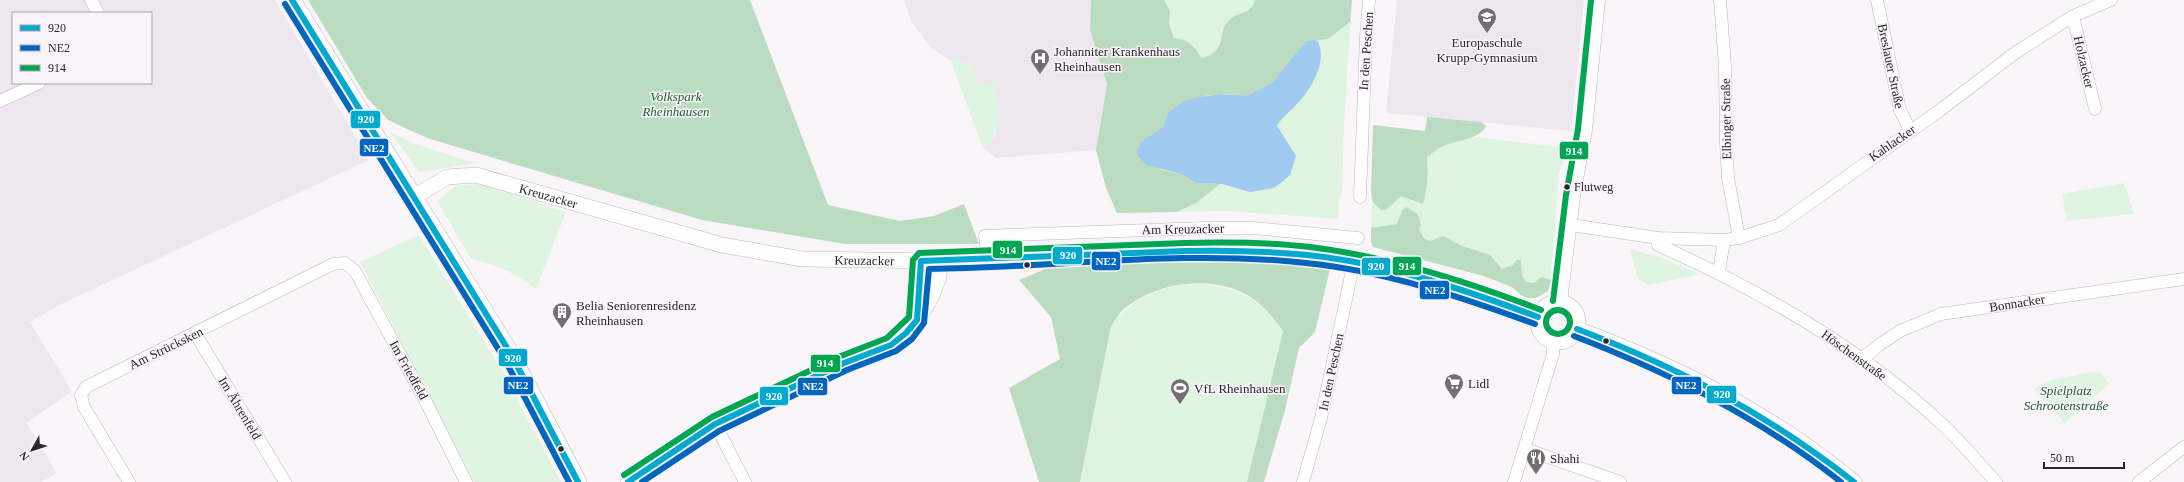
<svg xmlns="http://www.w3.org/2000/svg" width="2184" height="482" viewBox="0 0 2184 482" font-family="'Times New Roman',serif">
  <style>
    .built { fill: #efe7f0; fill-rule: evenodd }
    .green { fill: #dff5e2 }
    .forest { fill: #bcdcc1 }
    .water { fill: #a0caef }
    .lines { fill: none; stroke-linecap: round; stroke-linejoin: round }
    .minor-casing { stroke: #bcbabc; stroke-width: 13 }
    .tertiary-casing { stroke: #bcbabc; stroke-width: 16 }
    .secondary-casing { stroke: #bcbabc; stroke-width: 18 }
    .minor { stroke: #fefefe; stroke-width: 12 }
    .tertiary { stroke: #fefefe; stroke-width: 15 }
    .secondary { stroke: #fefefe; stroke-width: 17 }
    .bus-1-casing { stroke: #faf3fb; stroke-width: 9 }
    .bus-2-casing { stroke: #faf3fb; stroke-width: 9 }
    .bus-3-casing { stroke: #faf3fb; stroke-width: 9 }
    .bus-1 { stroke: #00a9ce; stroke-width: 6 }
    .bus-2 { stroke: #0065bd; stroke-width: 6 }
    .bus-3 { stroke: #00a651; stroke-width: 6 }
    .bus-dot { fill: #2a272a; stroke: #faf3fb; stroke-width: 1.5 }
    .labels { text-anchor: middle; dominant-baseline: central; stroke-width: 3; stroke-linejoin: round; paint-order: stroke }
    .bus-label { font-size: 12px; fill: #2a272a; stroke: #faf3fb; text-anchor: start }
    .poi-label { font-size: 13px; fill: #2a272a; stroke: #faf3fb; text-anchor: start }
    .street-label { font-size: 13px; fill: #2a272a; stroke: #faf3fb }
    .park-label { font-size: 13px; font-style: italic; fill: #1f602f; stroke: #faf3fb }
    .line-badge { stroke: #faf3fb; stroke-width: 1.5 }
    .badge-label { font-size: 11px; text-anchor: middle; font-weight: bold; fill: #fff }
  </style>
  <rect width="100%" height="100%" fill="#f9f5f9"/>
  <g class="built">
    <path d="M 0,0 L 275,0 L 369,160 L 57,306 L 30,322 L 72,391 L 27,423 L 57,473 L 42,482 L 0,482 ZM 13,13 L 151,13 L 151,83 L 13,83 Z"/>
    <path d="M 904,0 L 1091,0 L 1090,30 L 1107,84 L 1096,150 L 996,158 L 982,146 L 990,144 L 996,134 L 982,85 L 979,83 L 973,67 L 958,58 L 951,61 L 932,49 L 911,21 Z"/>
    <path d="M 1397,0 L 1584,0 L 1571,131 L 1386,113 Z"/>
  </g>
  <g class="green">
    <path d="M 1091,0 L 1352,0 L 1344,123 L 1342,194 L 1339,198 L 1338,219 L 1228,211 L 1117,213 L 1096,150 L 1107,84 L 1090,30 Z"/>
    <path d="M 958,58 L 973,67 L 979,83 L 982,85 L 994,83 C 1000,106 1002,124 990,144 L 982,146 L 951,61 Z"/>
    <path d="M 1373,125 L 1569,148 L 1559,173 L 1550,287 L 1543,295 L 1528,298 L 1521,295 L 1512,287 L 1484,276 L 1373,247 L 1371,242 Z"/>
    <path d="M 390,132 L 415,144 L 475,163 L 419,172 Z"/>
    <path d="M 481,183 L 566,212 L 536,289 C 512,272 499,265 471,259 L 437,201 L 456,186 Z"/>
    <path d="M 2124,183 L 2134,214 L 2067,221 L 2062,194 Z"/>
    <path d="M 419,235 L 504,374 L 561,482 L 474,482 L 360,262 Z"/>
    <path d="M 1630,249 L 1659,257 L 1700,274 L 1649,285 L 1638,279 Z"/>
    <path d="M 1191,283 C 1236,287 1255,294 1283,331 L 1247,482 L 1080,482 L 1111,326 C 1134,296 1155,290 1191,283 Z"/>
    <path d="M 2092,372 L 2100,373 L 2109,384 L 2065,423 L 2034,389 L 2047,381 Z"/>
  </g>
  <g class="forest">
    <path d="M 308,0 L 750,0 L 828,205 L 900,221 L 934,216 L 964,204 L 979,244 L 845,244 L 702,220 L 427,138 L 388,120 L 367,98 Z"/>
    <path d="M 1091,0 L 1164,0 L 1170,11 L 1169,24 L 1174,38 C 1193,41 1191,45 1202,58 C 1229,50 1216,34 1229,20 C 1237,11 1251,16 1255,0 L 1352,0 L 1350,22 L 1328,39 L 1306,41 C 1292,61 1274,91 1247,96 C 1239,97 1230,94 1222,94 C 1201,94 1185,103 1168,113 L 1163,127 L 1140,142 L 1161,170 L 1181,174 L 1196,183 L 1220,184 L 1196,203 L 1177,212 L 1117,213 L 1106,188 L 1096,150 L 1107,84 L 1090,30 Z"/>
    <path d="M 1427,117 L 1481,122 L 1486,126 C 1479,140 1456,140 1443,146 C 1437,149 1432,153 1427,157 C 1428,174 1428,188 1423,204 L 1401,196 L 1386,210 L 1381,210 L 1373,202 L 1371,192 L 1373,125 L 1425,131 Z"/>
    <path d="M 1406,207 L 1418,214 L 1421,225 L 1419,230 L 1424,238 L 1430,241 L 1443,236 L 1460,245 L 1490,255 L 1502,269 L 1513,265 L 1516,260 L 1521,260 L 1522,275 L 1526,282 L 1534,283 L 1541,277 L 1551,280 L 1548,291 L 1536,298 L 1528,298 L 1521,295 L 1512,287 L 1484,276 L 1373,247 L 1371,242 L 1371,228 L 1397,224 L 1402,211 Z"/>
    <path d="M 1144,258 L 1275,258 L 1331,265 L 1315,332 L 1299,348 L 1285,410 L 1264,482 L 1247,482 L 1283,331 C 1273,317 1263,305 1249,296 C 1211,274 1157,282 1124,309 C 1119,313 1115,321 1111,326 L 1080,482 L 1039,482 L 1009,388 L 1060,359 L 1051,317 L 1019,280 L 1062,262 Z"/>
  </g>
  <path class="water" d="M 1317,40 C 1329,60 1311,90 1296,105 C 1290,112 1281,118 1277,126 L 1296,156 L 1290,175 L 1282,182 L 1274,188 L 1250,192 L 1222,184 L 1196,183 L 1181,174 L 1147,165 L 1137,155 L 1140,142 L 1163,127 L 1168,113 L 1183,102 L 1194,98 L 1220,94 L 1247,96 L 1263,88 L 1274,81 L 1306,41 Z"/>
  <g class="lines">
    <g class="minor-casing">
      <g id="minor">
        <path d="M 91,0 L 98,13"/>
        <path d="M 1720,0 L 1725,66 L 1726,143 L 1728,178 L 1739,238"/>
        <path d="M 1877,0 L 1900,110 L 1910,130"/>
        <path d="M 2073,16 L 2095,109"/>
        <path d="M 0,101 L 39,83"/>
        <path d="M 1360,197 L 1366,37 L 1369,0"/>
        <path d="M 1571,225 L 1658,238 L 1724,240 L 1739,238 L 1779,225 L 1939,111 L 2015,53 L 2073,16 L 2111,0"/>
        <path d="M 1008,235 L 1009,257"/>
        <path d="M 1658,238 L 1658,245 C 1761,291 1859,347 1942,424 C 1961,441 1978,463 1996,482"/>
        <path d="M 988,258 L 985,236 L 1008,235 L 1206,228 L 1253,228 L 1358,238"/>
        <path d="M 1719,272 L 1724,240"/>
        <path d="M 1561,302 L 1574,196 L 1586,130 L 1599,0"/>
        <path d="M 195,333 L 285,482"/>
        <path d="M 1862,359 L 1879,345 L 1900,331 L 1941,314 L 2184,279"/>
        <path d="M 715,424 L 745,482"/>
        <path d="M 1525,449 L 1620,482"/>
        <path d="M 129,482 L 84,407 L 81,395 L 86,387 L 333,264 L 345,263 L 355,271 L 427,404 L 466,482"/>
        <path d="M 1303,482 L 1321,418 L 1354,261"/>
        <path d="M 1514,482 L 1553,354 L 1553,341"/>
        <path d="M 2139,482 L 2184,447"/>
      </g>
    </g>
    <g class="tertiary-casing">
      <g id="tertiary">
        <path id="s1" d="M 414,197 L 447,177 L 476,175 L 722,245 L 802,259 L 940,261 L 1206,251 L 1287,253 L 1354,261 L 1444,283 L 1538,317"/>
        <circle cx="1558" cy="322" r="20"/>
        <path d="M 918,315 L 920,296 L 921,261"/>
        <path d="M 1577,329 C 1677,366 1771,413 1854,482"/>
        <path d="M 628,482 L 715,424 L 844,363 L 891,345 L 906,333 L 917,320 L 931,298 L 939,277 L 940,261"/>
      </g>
    </g>
    <g class="secondary-casing">
      <path id="secondary" d="M 292,0 L 512,356 L 578,482"/>
    </g>
    <use href="#minor" class="minor"/>
    <use href="#tertiary" class="tertiary"/>
    <use href="#secondary" class="secondary"/>
    <g class="bus-1-casing">
      <g id="bus-1">
        <path d="M 292,0 L 512,356 L 578,482"/>
        <path d="M 1577,329 C 1679,368 1768,414 1854,482"/>
        <path d="M 628,482 L 715,424 L 844,363 L 891,345 L 906,333 L 917,320 L 921,261 L 1185,251 C 1226,250 1266,251 1307,255 C 1386,263 1463,289 1538,317"/>
      </g>
    </g>
    <g class="bus-2-casing">
      <g id="bus-2">
        <path d="M 285,4 L 505,360 L 569,482"/>
        <path d="M 1574,336 C 1670,373 1760,418 1841,482"/>
        <path d="M 642,482 L 719,431 L 847,370 L 896,351 L 912,339 L 924,323 L 929,269 C 1054,268 1181,249 1306,263 C 1385,271 1461,297 1535,324"/>
      </g>
    </g>
    <g class="bus-3-casing">
      <g id="bus-3">
        <path d="M 1553,301 L 1566,195 L 1578,129 L 1591,0"/>
        <circle cx="1558" cy="322" r="12"/>
        <path d="M 624,475 L 712,417 L 841,356 L 887,338 L 909,317 L 913,260 L 919,253 L 1185,243 C 1226,242 1268,242 1310,247 C 1390,257 1466,281 1541,310"/>
      </g>
    </g>
    <use href="#bus-1" class="bus-1"/>
    <use href="#bus-2" class="bus-2"/>
    <use href="#bus-3" class="bus-3"/>
  </g>
  <defs>
    <g id="school-pin" transform="scale(1)"><path d="M0 17L-7.5 6A9.5 9.5 0 1 1 7.5 6Z" fill="#726f72" stroke="#faf3fb"/><path d="M0-5L7-2L0 1L-7-2ZM-4 1L0 2.5L4 1V4Q0 6-4 4Z" fill="#fff"/></g>
    <g id="hospital-pin" transform="scale(1)"><path d="M0 17L-7.5 6A9.5 9.5 0 1 1 7.5 6Z" fill="#726f72" stroke="#faf3fb"/><path d="M-5-5h3v3.5h4V-5h3V5h-3V1.5h-4V5h-3Z" fill="#fff"/></g>
    <g id="building-pin" transform="scale(1)"><path d="M0 17L-7.5 6A9.5 9.5 0 1 1 7.5 6Z" fill="#726f72" stroke="#faf3fb"/><path d="M-4-6H4V6H1V3H-1V6H-4ZM-2.5-4.3h1.7v1.8h-1.7ZM.8-4.3h1.7v1.8H.8ZM-2.5-1h1.7V.8h-1.7ZM.8-1h1.7V.8H.8Z" fill="#fff"/></g>
    <g id="supermarket-pin" transform="scale(1)"><path d="M0 17L-7.5 6A9.5 9.5 0 1 1 7.5 6Z" fill="#726f72" stroke="#faf3fb"/><path d="M-6-5.5h2.5l.6 2H6L4.5 2H-2.5L-4.4-4H-6ZM-1.5 3.2a1.3 1.3 0 1 0 .1 0ZM3 3.2a1.3 1.3 0 1 0 .1 0Z" fill="#fff"/></g>
    <g id="stadium-pin" transform="scale(1)"><path d="M0 17L-7.5 6A9.5 9.5 0 1 1 7.5 6Z" fill="#726f72" stroke="#faf3fb"/><path d="M0-5a6.5 5 0 1 0 0 10a6.5 5 0 1 0 0-10ZM-3.5-1.8h7v3.6h-7Z" fill="#fff"/></g>
    <g id="restaurant-pin" transform="scale(1)"><path d="M0 17L-7.5 6A9.5 9.5 0 1 1 7.5 6Z" fill="#726f72" stroke="#faf3fb"/><path d="M-5-6h1v4h1v-4h1v4h1v-4h1v5L-1.5 .5V6h-2V.5L-5-1ZM5-6V6H3V1.5H1.5Q1.5-4 5-6Z" fill="#fff"/></g>
  </defs>
  <g fill-rule="evenodd">
    <use href="#school-pin" x="1487" y="17"/>
    <use href="#hospital-pin" x="1040" y="58"/>
    <use href="#building-pin" x="562" y="312"/>
    <use href="#supermarket-pin" x="1454" y="383"/>
    <use href="#stadium-pin" x="1180" y="388"/>
    <use href="#restaurant-pin" x="1536" y="458"/>
  </g>
  <g class="bus-dot">
    <circle cx="1567" cy="187" r="3.5"/>
    <circle cx="1027" cy="265" r="3.5"/>
    <circle cx="1606" cy="341" r="3.5"/>
    <circle cx="561" cy="449" r="3.5"/>
  </g>
  <g class="labels">
    <g class="bus-label">
      <text x="1574" y="187">Flutweg</text>
    </g>
    <g class="poi-label">
      <text x="1487" y="42" text-anchor="middle">Europaschule<tspan x="1487" dy="15">Krupp-Gymnasium</tspan></text>
      <text x="1054" y="51">Johanniter Krankenhaus<tspan x="1054" dy="15">Rheinhausen</tspan></text>
      <text x="576" y="305">Belia Seniorenresidenz<tspan x="576" dy="15">Rheinhausen</tspan></text>
      <text x="1468" y="383">Lidl</text>
      <text x="1194" y="388">VfL Rheinhausen</text>
      <text x="1550" y="458">Shahi</text>
    </g>
    <g class="street-label">
      <text transform="translate(1366 51) rotate(-86)">In den Peschen</text>
      <text transform="translate(2084 62) rotate(77)">Holzacker</text>
      <text transform="translate(1891 66) rotate(78)">Breslauer Straße</text>
      <text transform="translate(1726 119) rotate(-91)">Elbinger Straße</text>
      <text transform="translate(1892 143) rotate(-35)">Kahlacker</text>
      <text stroke="none"><textPath href="#s1" startOffset="143">Kreuzacker</textPath></text>
      <text transform="translate(1183 229) rotate(-1)">Am Kreuzacker</text>
      <text stroke="none"><textPath href="#s1" startOffset="467">Kreuzacker</textPath></text>
      <text transform="translate(2017 303) rotate(-9)">Bonnacker</text>
      <text transform="translate(166 348) rotate(-26)">Am Strücksken</text>
      <text transform="translate(1854 355) rotate(36)">Höschenstraße</text>
      <text transform="translate(409 370) rotate(61)">Im Friedfeld</text>
      <text transform="translate(1331 372) rotate(-78)">In den Peschen</text>
      <text transform="translate(240 408) rotate(59)">Im Ährenfeld</text>
    </g>
    <g class="park-label">
      <text x="676" y="96">Volkspark<tspan x="676" dy="15">Rheinhausen</tspan></text>
      <text x="2066" y="390">Spielplatz<tspan x="2066" dy="15">Schrootenstraße</tspan></text>
    </g>
  </g>
  <g class="line-badge">
    <rect x="350" y="110" width="31" height="19" rx="4" fill="#00a9ce"/>
    <rect x="359" y="138" width="30" height="19" rx="4" fill="#0065bd"/>
    <rect x="1559" y="141" width="30" height="19" rx="4" fill="#00a651"/>
    <rect x="992" y="240" width="31" height="19" rx="4" fill="#00a651"/>
    <rect x="1052" y="246" width="31" height="19" rx="4" fill="#00a9ce"/>
    <rect x="1091" y="251" width="30" height="20" rx="4" fill="#0065bd"/>
    <rect x="1392" y="256" width="30" height="20" rx="4" fill="#00a651"/>
    <rect x="1361" y="257" width="30" height="19" rx="4" fill="#00a9ce"/>
    <rect x="1419" y="280" width="31" height="20" rx="4" fill="#0065bd"/>
    <rect x="498" y="348" width="30" height="19" rx="4" fill="#00a9ce"/>
    <rect x="810" y="354" width="31" height="19" rx="4" fill="#00a651"/>
    <rect x="1671" y="376" width="31" height="19" rx="4" fill="#0065bd"/>
    <rect x="503" y="376" width="31" height="19" rx="4" fill="#0065bd"/>
    <rect x="797" y="377" width="31" height="19" rx="4" fill="#0065bd"/>
    <rect x="1706" y="385" width="31" height="19" rx="4" fill="#00a9ce"/>
    <rect x="759" y="386" width="30" height="20" rx="4" fill="#00a9ce"/>
  </g>
  <g class="badge-label">
    <text x="366" y="123">920</text>
    <text x="374" y="152">NE2</text>
    <text x="1574" y="155">914</text>
    <text x="1008" y="254">914</text>
    <text x="1068" y="259">920</text>
    <text x="1106" y="265">NE2</text>
    <text x="1407" y="270">914</text>
    <text x="1376" y="270">920</text>
    <text x="1435" y="294">NE2</text>
    <text x="513" y="362">920</text>
    <text x="825" y="367">914</text>
    <text x="1686" y="389">NE2</text>
    <text x="518" y="389">NE2</text>
    <text x="813" y="390">NE2</text>
    <text x="1722" y="398">920</text>
    <text x="774" y="400">920</text>
  </g>
  <rect x="12" y="12" width="140" height="72" fill="#faf3fb" stroke="#a7a1a7"/>
  <rect x="20" y="25" width="20" height="6" fill="#00a9ce" stroke="#a7a1a7"/>
  <text x="48" y="32" font-size="12" fill="#2a272a">920</text>
  <rect x="20" y="45" width="20" height="6" fill="#0065bd" stroke="#a7a1a7"/>
  <text x="48" y="52" font-size="12" fill="#2a272a">NE2</text>
  <rect x="20" y="65" width="20" height="6" fill="#00a651" stroke="#a7a1a7"/>
  <text x="48" y="72" font-size="12" fill="#2a272a">914</text>
  <g transform="translate(32 450) rotate(231)" stroke="#faf3fb" stroke-width="3" paint-order="stroke">
  <path d="M0-3L7 15L0 10L-7 15Z" fill="#2a272a"/>
  <text y="-6" font-size="11" font-weight="bold" text-anchor="middle" fill="#2a272a">N</text>
  </g>
  <path d="M2044 462v6h80v-6" fill="none" stroke="#2a272a" stroke-width="2"/>
  <text x="2050" y="462" font-size="12" fill="#2a272a" stroke="#faf3fb" stroke-width="3" paint-order="stroke">50 m</text>
</svg>
